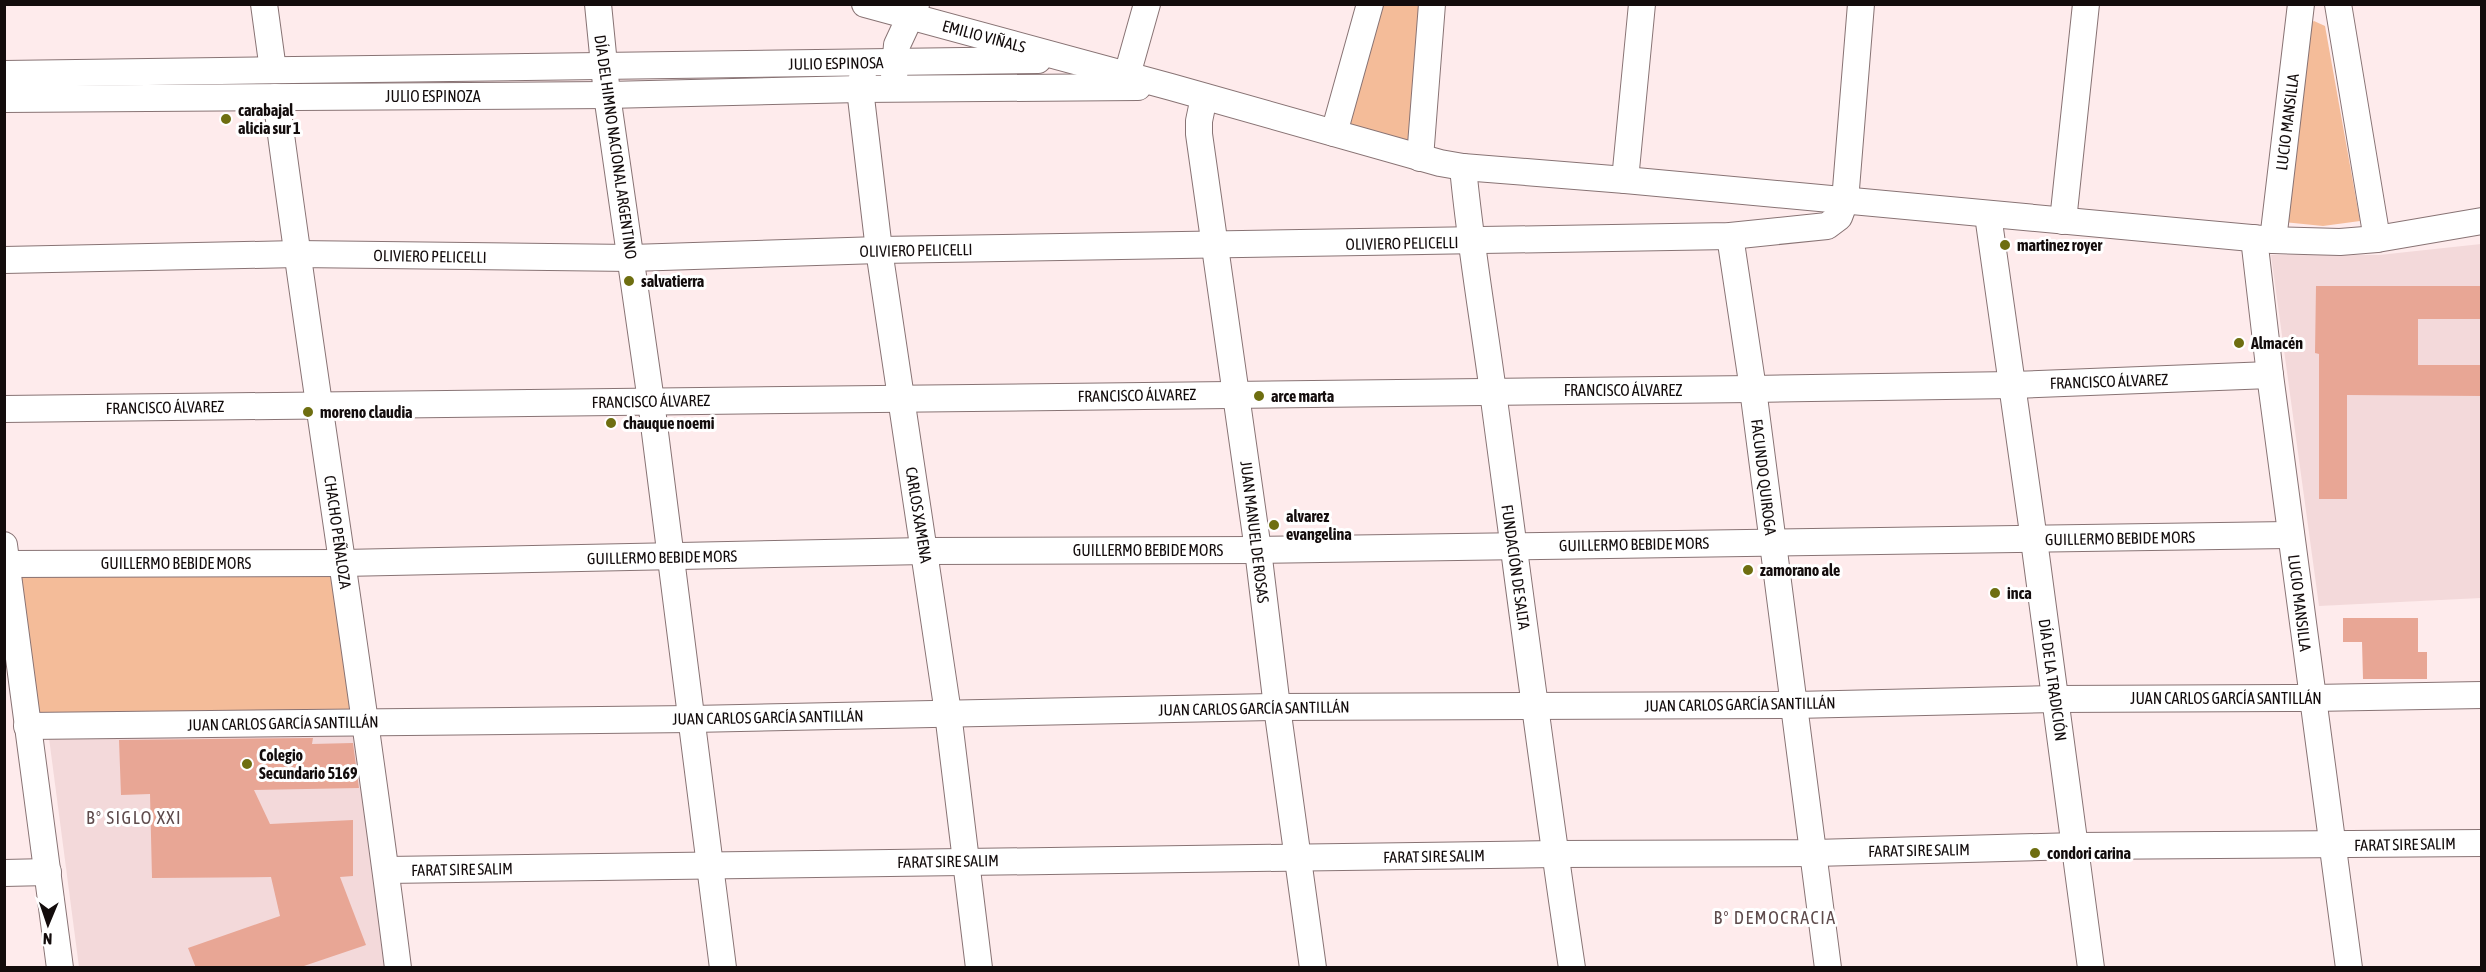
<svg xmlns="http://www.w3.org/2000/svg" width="2486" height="972" viewBox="0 0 2486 972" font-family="'Asap Condensed',sans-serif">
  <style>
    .built { fill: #f3d9da }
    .green { fill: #f4bc99 }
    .building { fill: #e8a695 }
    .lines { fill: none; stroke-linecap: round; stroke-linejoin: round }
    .minor-casing { stroke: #887374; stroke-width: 28 }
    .minor { stroke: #fff; stroke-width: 26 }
    .poi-dot { fill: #6e6e10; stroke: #fff; stroke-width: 2 }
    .labels { text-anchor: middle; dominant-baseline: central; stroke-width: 6; stroke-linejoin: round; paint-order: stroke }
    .street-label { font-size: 16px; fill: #130c0c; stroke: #fff }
    .poi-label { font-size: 16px; font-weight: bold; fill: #130c0c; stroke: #fff; text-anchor: start }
    .neighbourhood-label { font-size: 18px; letter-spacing: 1.5px; fill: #5e4b4c; stroke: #fff }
  </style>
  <rect width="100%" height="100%" fill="#feebec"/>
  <g class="built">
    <path d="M 2481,244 L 2481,598 L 2319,606 L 2271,255 L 2379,255 Z"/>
    <path d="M 353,733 L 386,967 L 79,967 L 49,738 Z"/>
  </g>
  <g class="green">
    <path d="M 1370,5 L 1431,5 L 1420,158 L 1334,133 Z"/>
    <path d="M 2314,21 L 2325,26 L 2360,221 L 2323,226 L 2283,222 L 2304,27 Z"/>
    <path d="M 335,570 L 352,713 L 35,720 L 16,571 Z"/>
  </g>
  <g class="building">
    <path d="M 2316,286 L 2481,286 L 2481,319 L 2418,319 L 2418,365 L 2481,365 L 2481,396 L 2347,395 L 2347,499 L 2319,499 L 2319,354 L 2315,353 Z"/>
    <path d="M 2343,618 L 2418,618 L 2418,652 L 2427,652 L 2427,679 L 2363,679 L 2362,642 L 2343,642 Z"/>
    <path d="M 313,738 L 312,744 L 353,743 L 359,788 L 254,790 L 270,824 L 353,820 L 353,876 L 340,877 L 366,945 L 298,968 L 196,968 L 188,948 L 280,916 L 271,877 L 152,878 L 150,794 L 121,795 L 119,740 Z"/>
  </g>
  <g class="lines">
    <g class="minor-casing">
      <g id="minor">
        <path d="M 264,4 L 273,70"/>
        <path d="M 598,4 L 607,95 L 651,401 L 723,968"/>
        <path d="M 865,4 L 1171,87 L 1440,163 L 1463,167 L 1625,180 L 2273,240 L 2340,242 L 2377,239 L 2482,221"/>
        <path d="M 2338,4 L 2377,239"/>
        <path d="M 863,73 L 860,89 L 879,250 L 948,713 L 979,968"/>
        <path d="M 4,74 L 1038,60"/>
        <path d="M 1127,75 L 1147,4"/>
        <path d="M 894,77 L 897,45 L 916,4"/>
        <path d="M 276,97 C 314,387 362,677 398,968"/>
        <path d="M 1204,97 L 1199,121 L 1199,134 L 1258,550 L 1277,707 L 1313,968"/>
        <path d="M 4,99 L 607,95 L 860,89 L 1138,87"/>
        <path d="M 1334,133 L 1370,4"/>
        <path d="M 1420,158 L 1432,4"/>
        <path d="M 1463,167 C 1470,243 1483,317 1493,392 C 1519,584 1543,776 1572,968"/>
        <path d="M 1625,180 L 1642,4"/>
        <path d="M 1988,215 L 2034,540 L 2091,968"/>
        <path d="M 2063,221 L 2086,4"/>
        <path d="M 1730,236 L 1753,389 L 1828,968"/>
        <path d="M 2254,238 L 2270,375 L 2349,968"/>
        <path d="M 2273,240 L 2301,4"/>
        <path d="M 4,260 L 297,254 L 631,258 L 879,250 L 1730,236 L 1827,226 L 1839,217 L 1845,201 L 1861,4"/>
        <path d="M 4,409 L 1753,389 L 2013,385 L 2270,375"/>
        <path d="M 4,545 L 60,968"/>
        <path d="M 4,564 L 343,563 L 925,551 L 1258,550 L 2291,535"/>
        <path d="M 27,726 L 692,719 L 1277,707 L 1795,705 L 2055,699 L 2312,698 L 2482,695"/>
        <path d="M 386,870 L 1555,854 L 1814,853 L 2076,846 L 2482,843"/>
        <path d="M 4,873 L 48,872"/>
      </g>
    </g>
    <use href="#minor" class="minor"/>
  </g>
  <g class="poi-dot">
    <circle cx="226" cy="119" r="6"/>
    <circle cx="2005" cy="245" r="6"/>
    <circle cx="629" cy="281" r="6"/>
    <circle cx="2239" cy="343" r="6"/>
    <circle cx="1259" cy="396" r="6"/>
    <circle cx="308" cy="412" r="6"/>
    <circle cx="611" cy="423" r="6"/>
    <circle cx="1274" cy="525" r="6"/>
    <circle cx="1748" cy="570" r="6"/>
    <circle cx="1995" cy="593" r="6"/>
    <circle cx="247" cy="764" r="6"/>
    <circle cx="2035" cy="853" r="6"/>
  </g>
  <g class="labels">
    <g class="street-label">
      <text transform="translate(984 36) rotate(15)">EMILIO VIÑALS</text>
      <text transform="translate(836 63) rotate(-1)">JULIO ESPINOSA</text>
      <text x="433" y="96">JULIO ESPINOZA</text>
      <text transform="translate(2287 122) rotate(-83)">LUCIO MANSILLA</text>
      <text transform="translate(616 147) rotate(82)">DÍA DEL HIMNO NACIONAL ARGENTINO</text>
      <text transform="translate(1402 243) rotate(-1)">OLIVIERO PELICELLI</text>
      <text transform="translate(916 250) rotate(-1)">OLIVIERO PELICELLI</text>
      <text transform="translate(430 256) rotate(1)">OLIVIERO PELICELLI</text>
      <text transform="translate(2109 381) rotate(-2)">FRANCISCO ÁLVAREZ</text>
      <text x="1623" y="390">FRANCISCO ÁLVAREZ</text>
      <text transform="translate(1137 395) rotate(-1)">FRANCISCO ÁLVAREZ</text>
      <text transform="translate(651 401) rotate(-1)">FRANCISCO ÁLVAREZ</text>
      <text transform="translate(165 407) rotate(-1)">FRANCISCO ÁLVAREZ</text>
      <text transform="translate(1764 477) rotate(83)">FACUNDO QUIROGA</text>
      <text transform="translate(919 515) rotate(81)">CARLOS XAMENA</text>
      <text transform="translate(338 532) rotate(82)">CHACHO PEÑALOZA</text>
      <text transform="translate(1255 532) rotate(83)">JUAN MANUEL DE ROSAS</text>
      <text transform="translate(2120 538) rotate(-1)">GUILLERMO BEBIDE MORS</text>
      <text transform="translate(1634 544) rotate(-1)">GUILLERMO BEBIDE MORS</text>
      <text x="1148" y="550">GUILLERMO BEBIDE MORS</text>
      <text transform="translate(662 557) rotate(-1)">GUILLERMO BEBIDE MORS</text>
      <text x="176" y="563">GUILLERMO BEBIDE MORS</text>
      <text transform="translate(1516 567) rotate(82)">FUNDACIÓN DE SALTA</text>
      <text transform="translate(2300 603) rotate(83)">LUCIO MANSILLA</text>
      <text transform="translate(2053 680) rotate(82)">DÍA DE LA TRADICIÓN</text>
      <text x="2226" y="698">JUAN CARLOS GARCÍA SANTILLÁN</text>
      <text transform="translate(1740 704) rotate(-1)">JUAN CARLOS GARCÍA SANTILLÁN</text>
      <text transform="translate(1254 708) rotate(-1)">JUAN CARLOS GARCÍA SANTILLÁN</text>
      <text transform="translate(768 717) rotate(-1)">JUAN CARLOS GARCÍA SANTILLÁN</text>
      <text transform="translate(283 723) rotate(-1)">JUAN CARLOS GARCÍA SANTILLÁN</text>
      <text transform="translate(2405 844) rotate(-1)">FARAT SIRE SALIM</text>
      <text transform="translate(1919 850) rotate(-1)">FARAT SIRE SALIM</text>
      <text transform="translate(1434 856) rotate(-1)">FARAT SIRE SALIM</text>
      <text transform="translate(948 861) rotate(-1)">FARAT SIRE SALIM</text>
      <text transform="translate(462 869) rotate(-1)">FARAT SIRE SALIM</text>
    </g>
    <g class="poi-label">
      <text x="238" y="110">carabajal<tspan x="238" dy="18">alicia sur 1</tspan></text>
      <text x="2017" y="245">martinez royer</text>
      <text x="641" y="281">salvatierra</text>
      <text x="2251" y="343">Almacén</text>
      <text x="1271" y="396">arce marta</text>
      <text x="320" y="412">moreno claudia</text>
      <text x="623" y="423">chauque noemi</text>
      <text x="1286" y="516">alvarez<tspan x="1286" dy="18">evangelina</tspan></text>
      <text x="1760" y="570">zamorano ale</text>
      <text x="2007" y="593">inca</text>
      <text x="259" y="755">Colegio<tspan x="259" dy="18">Secundario 5169</tspan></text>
      <text x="2047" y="853">condori carina</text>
    </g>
    <g class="neighbourhood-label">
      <text x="134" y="817">B° SIGLO XXI</text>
      <text x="1775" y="917">B° DEMOCRACIA</text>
    </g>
  </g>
  <rect width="2486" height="972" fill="none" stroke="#130c0c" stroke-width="12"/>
  <g transform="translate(48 924) rotate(182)" stroke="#ffffff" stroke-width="4.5" paint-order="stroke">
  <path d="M0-4.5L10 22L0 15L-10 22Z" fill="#130c0c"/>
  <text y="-9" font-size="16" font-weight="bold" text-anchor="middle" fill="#130c0c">N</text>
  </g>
</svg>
